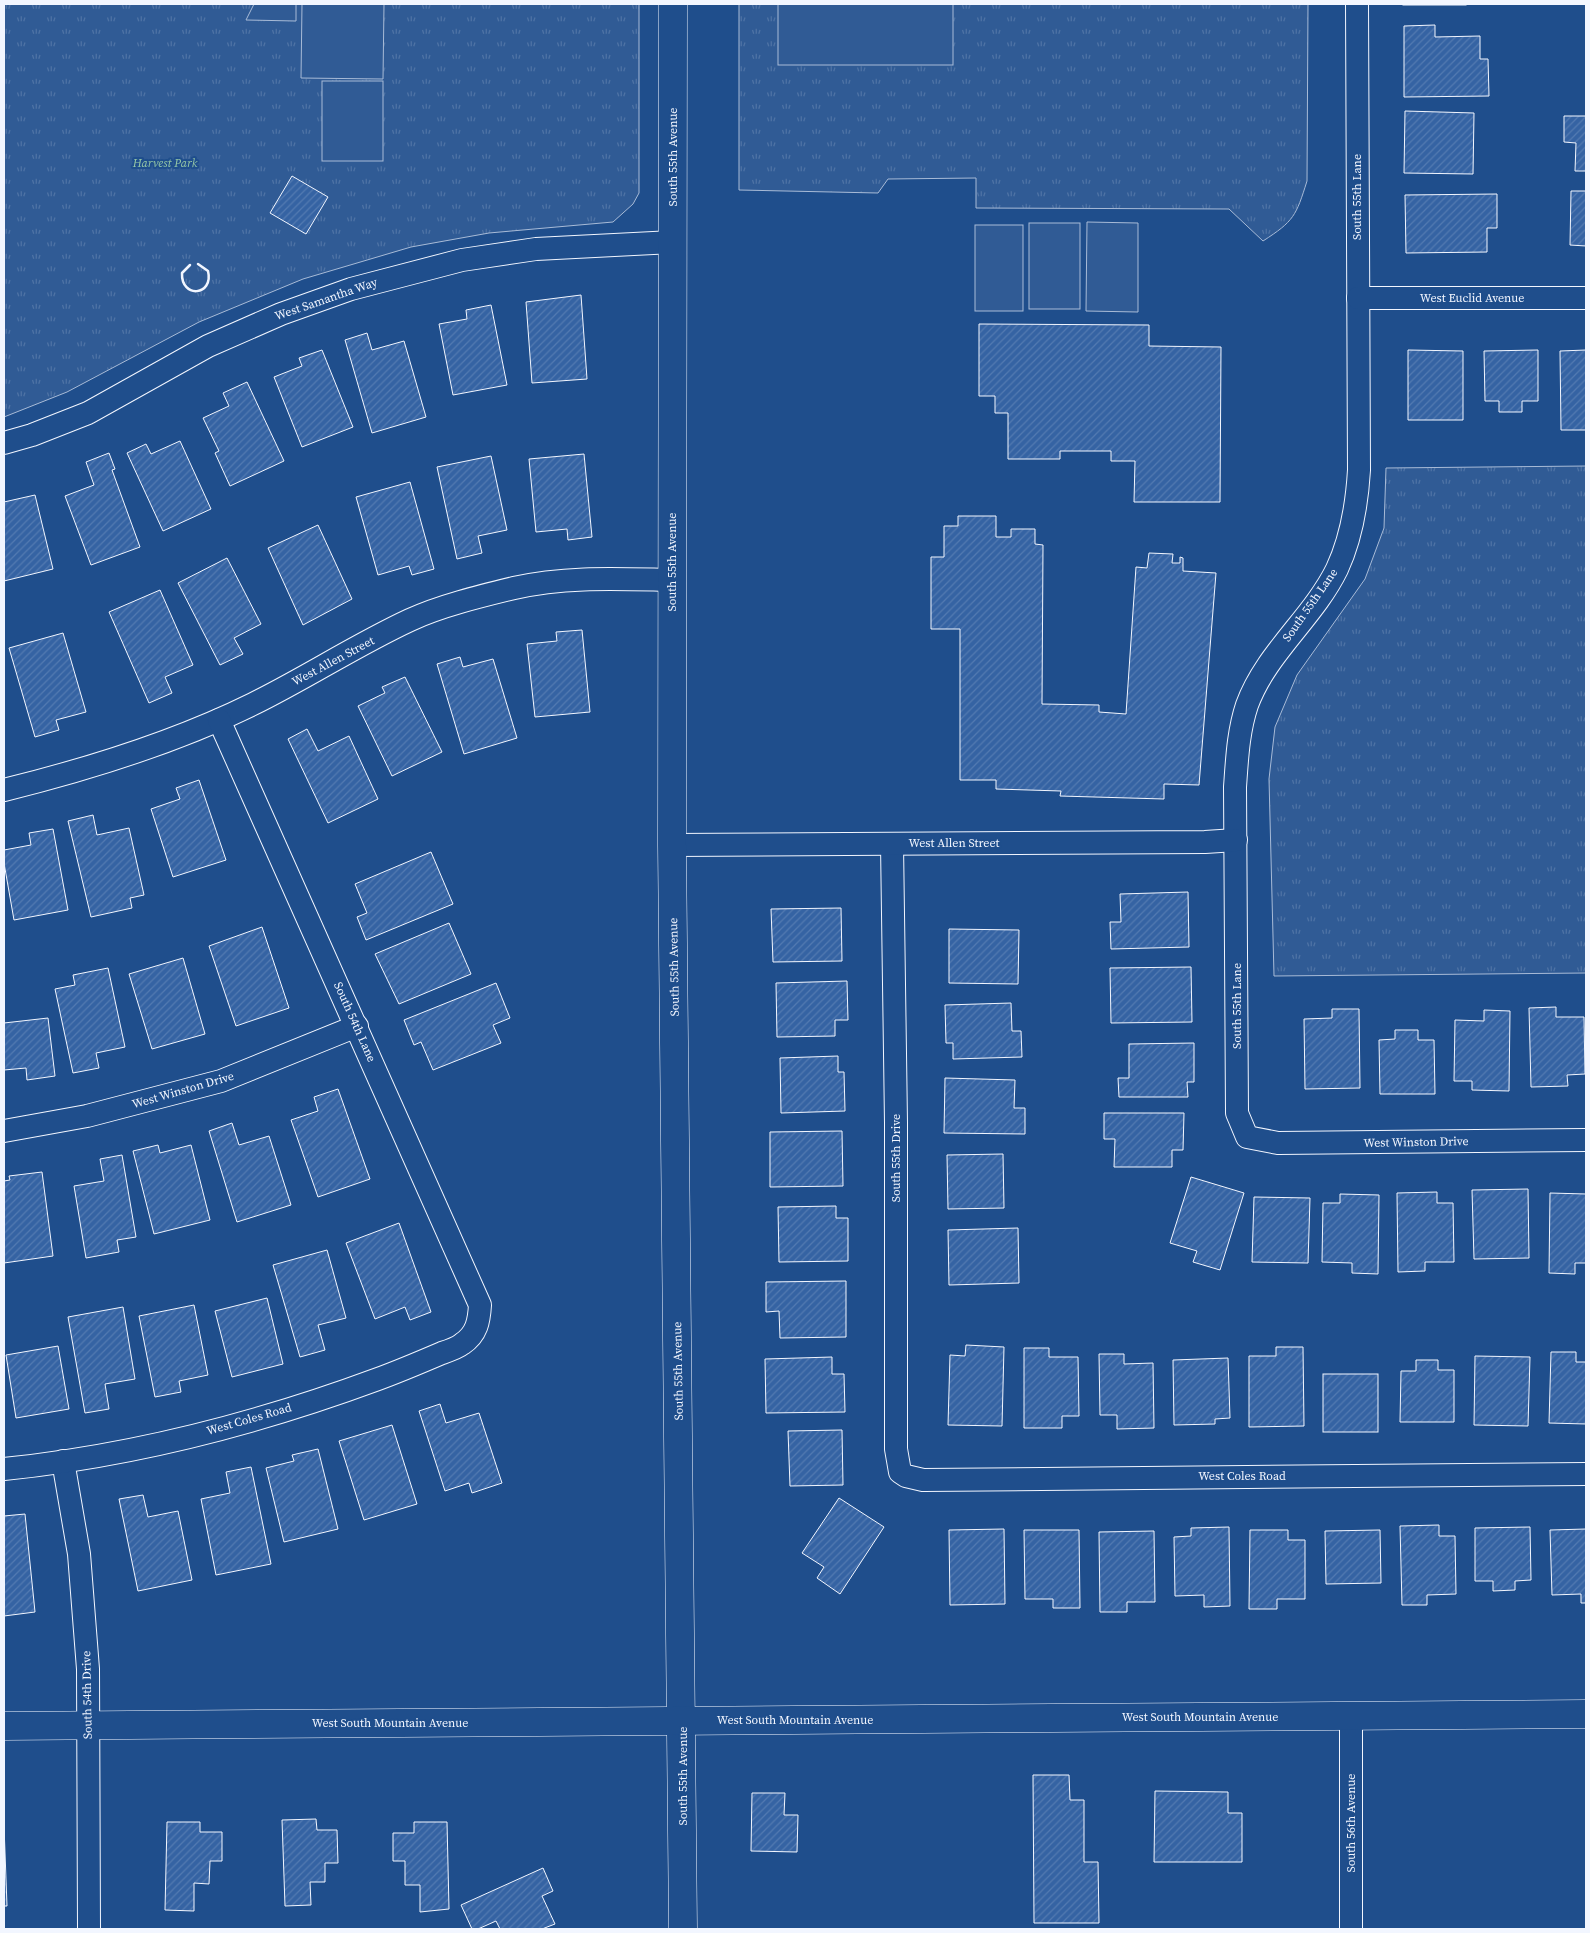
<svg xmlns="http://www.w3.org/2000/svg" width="1590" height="1933" viewBox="0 0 1590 1933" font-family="'Source Serif 4',serif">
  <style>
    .grass { fill: url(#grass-tufts); stroke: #a8bbd7 }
    .built { fill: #305b95; stroke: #a8bbd7 }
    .building { fill: url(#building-hatch); stroke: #f2f6ff }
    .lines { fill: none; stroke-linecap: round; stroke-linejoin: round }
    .minor-casing { stroke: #f2f6ff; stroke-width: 24 }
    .tertiary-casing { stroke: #f2f6ff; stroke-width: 29 }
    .minor { stroke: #1f4e8c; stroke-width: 22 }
    .tertiary { stroke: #1f4e8c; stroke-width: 28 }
    .wall { stroke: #f2f6ff; stroke-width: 2.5 }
    .labels { text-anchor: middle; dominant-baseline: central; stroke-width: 4; stroke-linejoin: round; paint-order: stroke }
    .street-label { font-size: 12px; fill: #f2f6ff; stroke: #1f4e8c }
    .park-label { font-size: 12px; font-style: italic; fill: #97c8a6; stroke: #1f4e8c }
  </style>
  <defs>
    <pattern id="grass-tufts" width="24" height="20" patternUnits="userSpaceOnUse" patternTransform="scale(1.25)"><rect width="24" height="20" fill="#305b95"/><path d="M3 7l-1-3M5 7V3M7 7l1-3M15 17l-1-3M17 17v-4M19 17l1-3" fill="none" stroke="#4e73a5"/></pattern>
    <pattern id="building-hatch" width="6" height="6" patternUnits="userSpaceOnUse" patternTransform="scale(1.25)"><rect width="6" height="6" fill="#3563a3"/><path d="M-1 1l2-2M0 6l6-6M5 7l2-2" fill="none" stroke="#537ab1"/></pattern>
  </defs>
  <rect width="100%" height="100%" fill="#1f4e8c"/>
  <g class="grass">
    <path d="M 4,4 L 639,4 L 639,193 L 633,204 L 613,222 L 489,233 L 411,247 L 303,279 L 199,322 L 67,392 L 4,417 Z"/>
    <path d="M 739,4 L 1308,4 L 1307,181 C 1296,216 1294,221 1263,241 L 1229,209 L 976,208 L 976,178 L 888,179 L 878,193 L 739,190 Z"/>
    <path d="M 1586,466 L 1586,973 L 1274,976 L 1269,779 L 1275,727 L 1297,675 L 1365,579 L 1384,528 L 1386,468 Z"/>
  </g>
  <g class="built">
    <path d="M 254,4 L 296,4 L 296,21 L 246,20 Z"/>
    <path d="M 302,4 L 384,4 L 383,79 L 301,78 Z"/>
    <rect x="778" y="4" width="175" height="61"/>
    <rect x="322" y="81" width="61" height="80"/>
    <path d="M 1087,222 L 1138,223 L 1138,312 L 1086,311 Z"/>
    <rect x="1029" y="223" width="51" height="86"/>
    <rect x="975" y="225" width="48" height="86"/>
  </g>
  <g class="building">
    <rect x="1403" y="4" width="63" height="1"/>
    <path d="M 1435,25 L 1435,37 L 1480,36 L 1480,59 L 1488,59 L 1489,96 L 1404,97 L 1404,26 Z"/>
    <path d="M 1405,111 L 1474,113 L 1473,174 L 1404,173 Z"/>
    <path d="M 1564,116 L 1586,116 L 1586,171 L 1575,171 L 1576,143 L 1564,142 Z"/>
    <path d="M 292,176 L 328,197 L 306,234 L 270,213 Z"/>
    <path d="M 1571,191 L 1586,191 L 1586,246 L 1570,245 Z"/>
    <path d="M 1497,194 L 1497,228 L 1487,228 L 1487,252 L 1406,253 L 1405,195 Z"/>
    <path d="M 581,295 L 587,379 L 532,383 L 526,302 Z"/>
    <path d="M 491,305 L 507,385 L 453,395 L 439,324 L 467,319 L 466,310 Z"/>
    <path d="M 979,324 L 1149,325 L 1149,346 L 1221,347 L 1220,502 L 1134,502 L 1135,461 L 1111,461 L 1111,451 L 1060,451 L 1060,459 L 1008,459 L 1008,413 L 995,413 L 995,396 L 979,396 Z"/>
    <path d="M 367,333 L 372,350 L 404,341 L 426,417 L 372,433 L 345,340 Z"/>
    <path d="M 322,350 L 353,427 L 302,447 L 274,377 L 302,366 L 299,358 Z"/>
    <path d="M 1408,350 L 1463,351 L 1463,420 L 1408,420 Z"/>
    <path d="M 1538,350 L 1538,401 L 1522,401 L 1522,412 L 1499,412 L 1499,401 L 1485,401 L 1484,351 Z"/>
    <path d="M 1586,350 L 1586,430 L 1561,430 L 1560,351 Z"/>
    <path d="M 247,382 L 284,461 L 230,486 L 215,453 L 219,451 L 203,418 L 229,406 L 223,393 Z"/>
    <path d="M 180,441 L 211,509 L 163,531 L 127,453 L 146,444 L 151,454 Z"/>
    <path d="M 109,453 L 115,469 L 112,470 L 140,547 L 91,565 L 65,496 L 94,485 L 86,462 Z"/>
    <path d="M 584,454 L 592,537 L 568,540 L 567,529 L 536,532 L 529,459 Z"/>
    <path d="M 491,456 L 507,530 L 478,536 L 482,553 L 457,559 L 437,467 Z"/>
    <path d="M 410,482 L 434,569 L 412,575 L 409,566 L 378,575 L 356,497 Z"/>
    <path d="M 35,495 L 53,569 L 4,581 L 4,502 Z"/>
    <path d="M 958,516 L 996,516 L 996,537 L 1011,537 L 1011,529 L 1035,529 L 1035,544 L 1043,545 L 1042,704 L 1099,705 L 1099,712 L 1126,714 L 1136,567 L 1147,568 L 1149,553 L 1173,554 L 1172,563 L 1180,563 L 1180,557 L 1183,558 L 1183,571 L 1216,573 L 1199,785 L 1164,784 L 1164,799 L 1060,796 L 1061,791 L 996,789 L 996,780 L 960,780 L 960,629 L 931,629 L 931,557 L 944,557 L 944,526 L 958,526 Z"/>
    <path d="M 318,525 L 352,599 L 303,625 L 268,548 Z"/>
    <path d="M 227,558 L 261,624 L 234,638 L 243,654 L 220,665 L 178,583 Z"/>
    <path d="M 160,590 L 193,665 L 165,677 L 172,693 L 149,703 L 109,612 Z"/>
    <path d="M 582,630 L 590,712 L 535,717 L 527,644 L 557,641 L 556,632 Z"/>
    <path d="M 63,633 L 86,712 L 56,720 L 59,730 L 35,737 L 9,648 Z"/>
    <path d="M 460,657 L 463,667 L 493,659 L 517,738 L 464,754 L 437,664 Z"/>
    <path d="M 405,677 L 442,752 L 392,776 L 358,706 L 385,693 L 382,687 Z"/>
    <path d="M 307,729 L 318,751 L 349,736 L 378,799 L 328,823 L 288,739 Z"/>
    <path d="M 199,780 L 226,860 L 173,877 L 151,809 L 180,799 L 176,788 Z"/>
    <path d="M 93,815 L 97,835 L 129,828 L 144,895 L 130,898 L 132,908 L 91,917 L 68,821 Z"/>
    <path d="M 53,829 L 68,910 L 14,920 L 4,863 L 4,850 L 31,845 L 29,833 Z"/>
    <path d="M 431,852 L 453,904 L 366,940 L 357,917 L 367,913 L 355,884 Z"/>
    <path d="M 1188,892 L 1189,947 L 1111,949 L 1110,922 L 1121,922 L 1120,894 Z"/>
    <path d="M 841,908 L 842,961 L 773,962 L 771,909 Z"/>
    <path d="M 449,923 L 471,974 L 399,1004 L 375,954 Z"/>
    <path d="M 262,927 L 289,1008 L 236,1026 L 209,946 Z"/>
    <path d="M 949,929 L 1019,930 L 1018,984 L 949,983 Z"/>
    <path d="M 183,958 L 205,1034 L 152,1049 L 129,974 Z"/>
    <path d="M 1191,967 L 1192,1022 L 1111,1023 L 1110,968 Z"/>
    <path d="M 108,968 L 125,1047 L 96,1053 L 99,1068 L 73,1073 L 55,989 L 75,985 L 73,975 Z"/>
    <path d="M 847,981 L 848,1020 L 835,1020 L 835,1036 L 777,1037 L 776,983 Z"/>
    <path d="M 496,983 L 510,1018 L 493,1025 L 501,1043 L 433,1070 L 421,1042 L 414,1045 L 404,1020 Z"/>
    <path d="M 1011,1003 L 1012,1031 L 1021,1031 L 1022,1057 L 953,1059 L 953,1043 L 946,1043 L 945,1005 Z"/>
    <path d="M 1556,1007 L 1556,1017 L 1584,1017 L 1585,1074 L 1567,1075 L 1568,1086 L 1531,1087 L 1529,1008 Z"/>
    <path d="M 1332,1009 L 1359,1009 L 1360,1088 L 1305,1089 L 1304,1019 L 1332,1018 Z"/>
    <path d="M 1484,1010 L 1510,1011 L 1509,1091 L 1472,1090 L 1472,1081 L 1454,1081 L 1455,1020 L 1484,1021 Z"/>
    <path d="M 48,1018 L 55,1076 L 27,1080 L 26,1068 L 4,1070 L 4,1023 Z"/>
    <path d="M 1395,1030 L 1418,1030 L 1418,1040 L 1434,1040 L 1435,1094 L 1380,1094 L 1379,1040 L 1395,1039 Z"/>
    <path d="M 1194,1043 L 1194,1082 L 1187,1082 L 1188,1097 L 1119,1097 L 1118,1078 L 1129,1078 L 1129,1044 Z"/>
    <path d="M 838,1056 L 838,1072 L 844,1072 L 845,1111 L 781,1113 L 780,1058 Z"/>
    <path d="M 945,1078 L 1015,1080 L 1014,1108 L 1025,1108 L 1025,1134 L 944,1133 Z"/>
    <path d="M 338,1089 L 370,1179 L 318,1197 L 291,1120 L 318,1111 L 314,1097 Z"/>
    <path d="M 1104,1113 L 1184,1113 L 1183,1150 L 1172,1150 L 1172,1167 L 1114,1167 L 1115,1139 L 1104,1139 Z"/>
    <path d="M 232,1123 L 239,1145 L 269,1136 L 291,1205 L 237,1222 L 209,1131 Z"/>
    <path d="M 842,1131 L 843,1186 L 770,1187 L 770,1132 Z"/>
    <path d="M 158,1145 L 160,1153 L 191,1145 L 210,1220 L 154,1234 L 133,1151 Z"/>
    <path d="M 1003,1154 L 1004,1208 L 948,1209 L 947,1155 Z"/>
    <path d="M 122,1155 L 136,1237 L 117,1240 L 119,1252 L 86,1258 L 74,1186 L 104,1181 L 100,1159 Z"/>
    <path d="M 42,1172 L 53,1256 L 4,1263 L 4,1181 L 10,1180 L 9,1176 Z"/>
    <path d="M 1191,1177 L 1244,1193 L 1220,1270 L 1193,1262 L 1197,1251 L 1170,1243 Z"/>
    <path d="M 1528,1189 L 1529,1258 L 1474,1259 L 1472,1190 Z"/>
    <path d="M 1437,1192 L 1437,1203 L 1453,1203 L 1454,1262 L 1425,1262 L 1425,1271 L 1398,1272 L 1397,1193 Z"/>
    <path d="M 1550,1193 L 1586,1194 L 1586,1263 L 1575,1263 L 1575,1274 L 1549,1273 Z"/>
    <path d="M 1340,1194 L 1379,1195 L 1378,1274 L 1352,1273 L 1352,1263 L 1322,1262 L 1323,1203 L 1340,1203 Z"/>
    <path d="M 1254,1197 L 1310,1198 L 1308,1263 L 1252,1262 Z"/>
    <path d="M 836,1206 L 836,1218 L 848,1218 L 848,1261 L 779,1262 L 778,1207 Z"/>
    <path d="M 399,1223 L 431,1312 L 410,1320 L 405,1307 L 375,1319 L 346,1243 Z"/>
    <path d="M 1018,1228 L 1019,1283 L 949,1285 L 948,1230 Z"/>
    <path d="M 327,1250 L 346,1318 L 318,1325 L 325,1350 L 300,1357 L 273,1265 Z"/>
    <path d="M 846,1281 L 846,1337 L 780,1338 L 779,1311 L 766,1312 L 766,1282 Z"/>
    <path d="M 267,1298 L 283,1364 L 232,1377 L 215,1311 Z"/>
    <path d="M 194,1305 L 208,1375 L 179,1381 L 181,1392 L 155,1397 L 139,1316 Z"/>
    <path d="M 123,1307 L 135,1379 L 105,1384 L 109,1409 L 85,1413 L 68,1317 Z"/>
    <path d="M 966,1345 L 1004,1347 L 1002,1426 L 948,1425 L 950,1355 L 965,1356 Z"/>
    <path d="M 58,1346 L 69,1409 L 16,1418 L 6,1355 Z"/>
    <path d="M 1276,1347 L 1303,1347 L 1304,1426 L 1249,1427 L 1249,1356 L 1276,1356 Z"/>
    <path d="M 1024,1348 L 1049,1348 L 1049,1357 L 1078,1357 L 1079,1416 L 1062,1416 L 1062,1428 L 1024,1428 Z"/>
    <path d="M 1551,1352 L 1576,1352 L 1576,1362 L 1586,1362 L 1586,1424 L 1549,1423 Z"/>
    <path d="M 1099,1354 L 1124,1354 L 1124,1364 L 1153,1363 L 1154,1428 L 1117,1429 L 1117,1415 L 1100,1415 Z"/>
    <path d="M 1475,1356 L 1530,1357 L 1528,1426 L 1474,1425 Z"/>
    <path d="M 832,1357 L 832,1374 L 844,1374 L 845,1412 L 766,1413 L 765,1359 Z"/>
    <path d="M 1228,1358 L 1230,1418 L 1215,1419 L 1215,1424 L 1174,1425 L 1173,1360 Z"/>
    <path d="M 1416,1360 L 1438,1360 L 1438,1370 L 1454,1370 L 1454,1422 L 1400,1422 L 1401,1371 L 1416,1371 Z"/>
    <rect x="1323" y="1374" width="55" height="58"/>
    <path d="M 440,1404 L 446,1423 L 479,1413 L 502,1483 L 472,1493 L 469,1483 L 445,1491 L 419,1411 Z"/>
    <path d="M 392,1425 L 417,1504 L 364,1520 L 339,1441 Z"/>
    <path d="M 842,1430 L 843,1485 L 790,1486 L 788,1431 Z"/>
    <path d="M 318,1449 L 338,1529 L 284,1542 L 266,1468 L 294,1461 L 292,1455 Z"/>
    <path d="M 251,1467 L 271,1564 L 216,1575 L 201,1499 L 230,1493 L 226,1472 Z"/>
    <path d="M 143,1495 L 148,1517 L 178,1511 L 192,1580 L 138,1591 L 119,1499 Z"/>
    <path d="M 839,1498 L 884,1527 L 840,1594 L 817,1578 L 824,1567 L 802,1553 Z"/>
    <path d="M 25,1514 L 35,1612 L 4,1616 L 4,1516 Z"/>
    <path d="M 1439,1525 L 1439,1536 L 1455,1536 L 1456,1594 L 1427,1595 L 1427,1605 L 1402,1605 L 1400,1526 Z"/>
    <path d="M 1229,1527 L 1230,1606 L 1204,1607 L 1204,1595 L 1175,1596 L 1174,1537 L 1191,1536 L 1191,1528 Z"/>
    <path d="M 1530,1527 L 1531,1580 L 1515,1581 L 1515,1590 L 1493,1591 L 1493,1581 L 1475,1581 L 1475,1528 Z"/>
    <path d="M 1004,1529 L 1005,1604 L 950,1605 L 949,1530 Z"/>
    <path d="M 1586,1529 L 1586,1603 L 1581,1603 L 1581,1594 L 1552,1595 L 1550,1530 Z"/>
    <path d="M 1024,1530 L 1079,1530 L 1080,1608 L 1053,1608 L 1053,1599 L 1025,1599 Z"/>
    <path d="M 1250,1530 L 1288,1530 L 1288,1540 L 1305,1540 L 1305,1599 L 1277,1599 L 1277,1609 L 1249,1609 Z"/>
    <path d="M 1380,1530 L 1381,1583 L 1326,1584 L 1325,1531 Z"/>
    <path d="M 1154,1531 L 1155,1602 L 1127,1602 L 1127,1612 L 1100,1612 L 1099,1532 Z"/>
    <path d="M 1033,1775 L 1069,1775 L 1070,1800 L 1084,1800 L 1084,1862 L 1098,1862 L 1099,1923 L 1034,1923 Z"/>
    <path d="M 1155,1791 L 1228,1792 L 1228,1813 L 1242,1813 L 1242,1862 L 1154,1862 Z"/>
    <path d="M 752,1793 L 785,1793 L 784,1815 L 798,1815 L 797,1852 L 751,1851 Z"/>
    <path d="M 316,1819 L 317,1830 L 337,1830 L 338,1863 L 325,1863 L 325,1882 L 310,1882 L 311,1905 L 285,1906 L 282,1820 Z"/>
    <path d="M 167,1822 L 200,1822 L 200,1832 L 222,1832 L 222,1861 L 210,1861 L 209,1884 L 194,1883 L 194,1911 L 165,1910 Z"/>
    <path d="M 414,1822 L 447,1822 L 449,1909 L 420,1912 L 420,1885 L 405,1885 L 405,1861 L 393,1861 L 393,1833 L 414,1833 Z"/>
    <path d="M 4,1826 L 7,1906 L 4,1906 Z"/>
    <path d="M 543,1868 L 553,1891 L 542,1896 L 555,1924 L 542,1929 L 500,1929 L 496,1921 L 478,1929 L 472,1929 L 461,1905 Z"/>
  </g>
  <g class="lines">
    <g class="minor-casing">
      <g id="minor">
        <path d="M 1357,4 L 1359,470 C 1357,504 1351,539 1337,569 C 1313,618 1266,653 1247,705 C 1238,732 1237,760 1235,787 L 1237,1113 L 1247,1137 L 1278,1143 L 1586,1140"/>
        <path d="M 1358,298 L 1586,298"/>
        <path d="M 4,443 L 32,435 L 88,413 L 208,346 L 281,314 L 351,289 L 462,260 L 536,249 L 673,242"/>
        <path d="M 4,790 C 89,769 174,743 253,704 C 306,678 356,645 410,620 C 440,606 481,596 514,588 C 566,576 620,579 672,580"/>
        <path d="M 892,844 L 896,1123 L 896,1449 L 900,1472 L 906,1476 L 923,1480 L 1586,1474"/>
        <path d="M 672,845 L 1205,842 L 1236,840"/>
        <path d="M 4,1131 L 87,1116 L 221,1081 L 357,1026"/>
        <path d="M 63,1461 L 79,1554 L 88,1669 L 89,1929"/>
        <path d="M 4,1469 C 131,1456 259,1423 378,1379 C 400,1371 421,1362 442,1353 C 448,1351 457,1348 462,1344 C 477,1334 479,1321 480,1305 L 219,720"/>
        <path d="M 1351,1716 L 1351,1929"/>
      </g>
    </g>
    <g class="tertiary-casing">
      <g id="tertiary">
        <path d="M 673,4 L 672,845 L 683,1929"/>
        <path d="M 4,1726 L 1586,1714"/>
      </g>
    </g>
    <use href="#minor" class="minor"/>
    <use href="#tertiary" class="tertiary"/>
    <path class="wall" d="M 190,265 L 182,273 C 181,299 214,296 208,271 L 198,264"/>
  </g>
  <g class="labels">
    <g class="street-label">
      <text transform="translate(673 157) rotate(-90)">South 55th Avenue</text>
      <text transform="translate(1357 197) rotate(-90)">South 55th Lane</text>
      <text x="1472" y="298">West Euclid Avenue</text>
      <text transform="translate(326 299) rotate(-19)">West Samantha Way</text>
      <text transform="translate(672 562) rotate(-90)">South 55th Avenue</text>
      <text transform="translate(1310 605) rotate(-55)">South 55th Lane</text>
      <text transform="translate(333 661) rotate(-28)">West Allen Street</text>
      <text x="954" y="843">West Allen Street</text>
      <text transform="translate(674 967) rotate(-91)">South 55th Avenue</text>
      <text transform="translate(1237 1006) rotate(-90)">South 55th Lane</text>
      <text transform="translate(355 1022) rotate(66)">South 54th Lane</text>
      <text transform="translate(183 1090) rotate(-16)">West Winston Drive</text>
      <text transform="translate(1416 1142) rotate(-1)">West Winston Drive</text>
      <text transform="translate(896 1158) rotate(-90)">South 55th Drive</text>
      <text transform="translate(678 1371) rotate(-91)">South 55th Avenue</text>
      <text transform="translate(249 1419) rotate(-16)">West Coles Road</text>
      <text x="1242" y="1476">West Coles Road</text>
      <text transform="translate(87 1695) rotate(-91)">South 54th Drive</text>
      <text x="1200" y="1717">West South Mountain Avenue</text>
      <text x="795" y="1720">West South Mountain Avenue</text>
      <text x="390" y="1723">West South Mountain Avenue</text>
      <text transform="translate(683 1776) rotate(-90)">South 55th Avenue</text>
      <text transform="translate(1351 1823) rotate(-90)">South 56th Avenue</text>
    </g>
    <g class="park-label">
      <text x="165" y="163">Harvest Park</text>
    </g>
  </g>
  <rect width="1590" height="1933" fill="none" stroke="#f2f6ff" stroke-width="10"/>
</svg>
